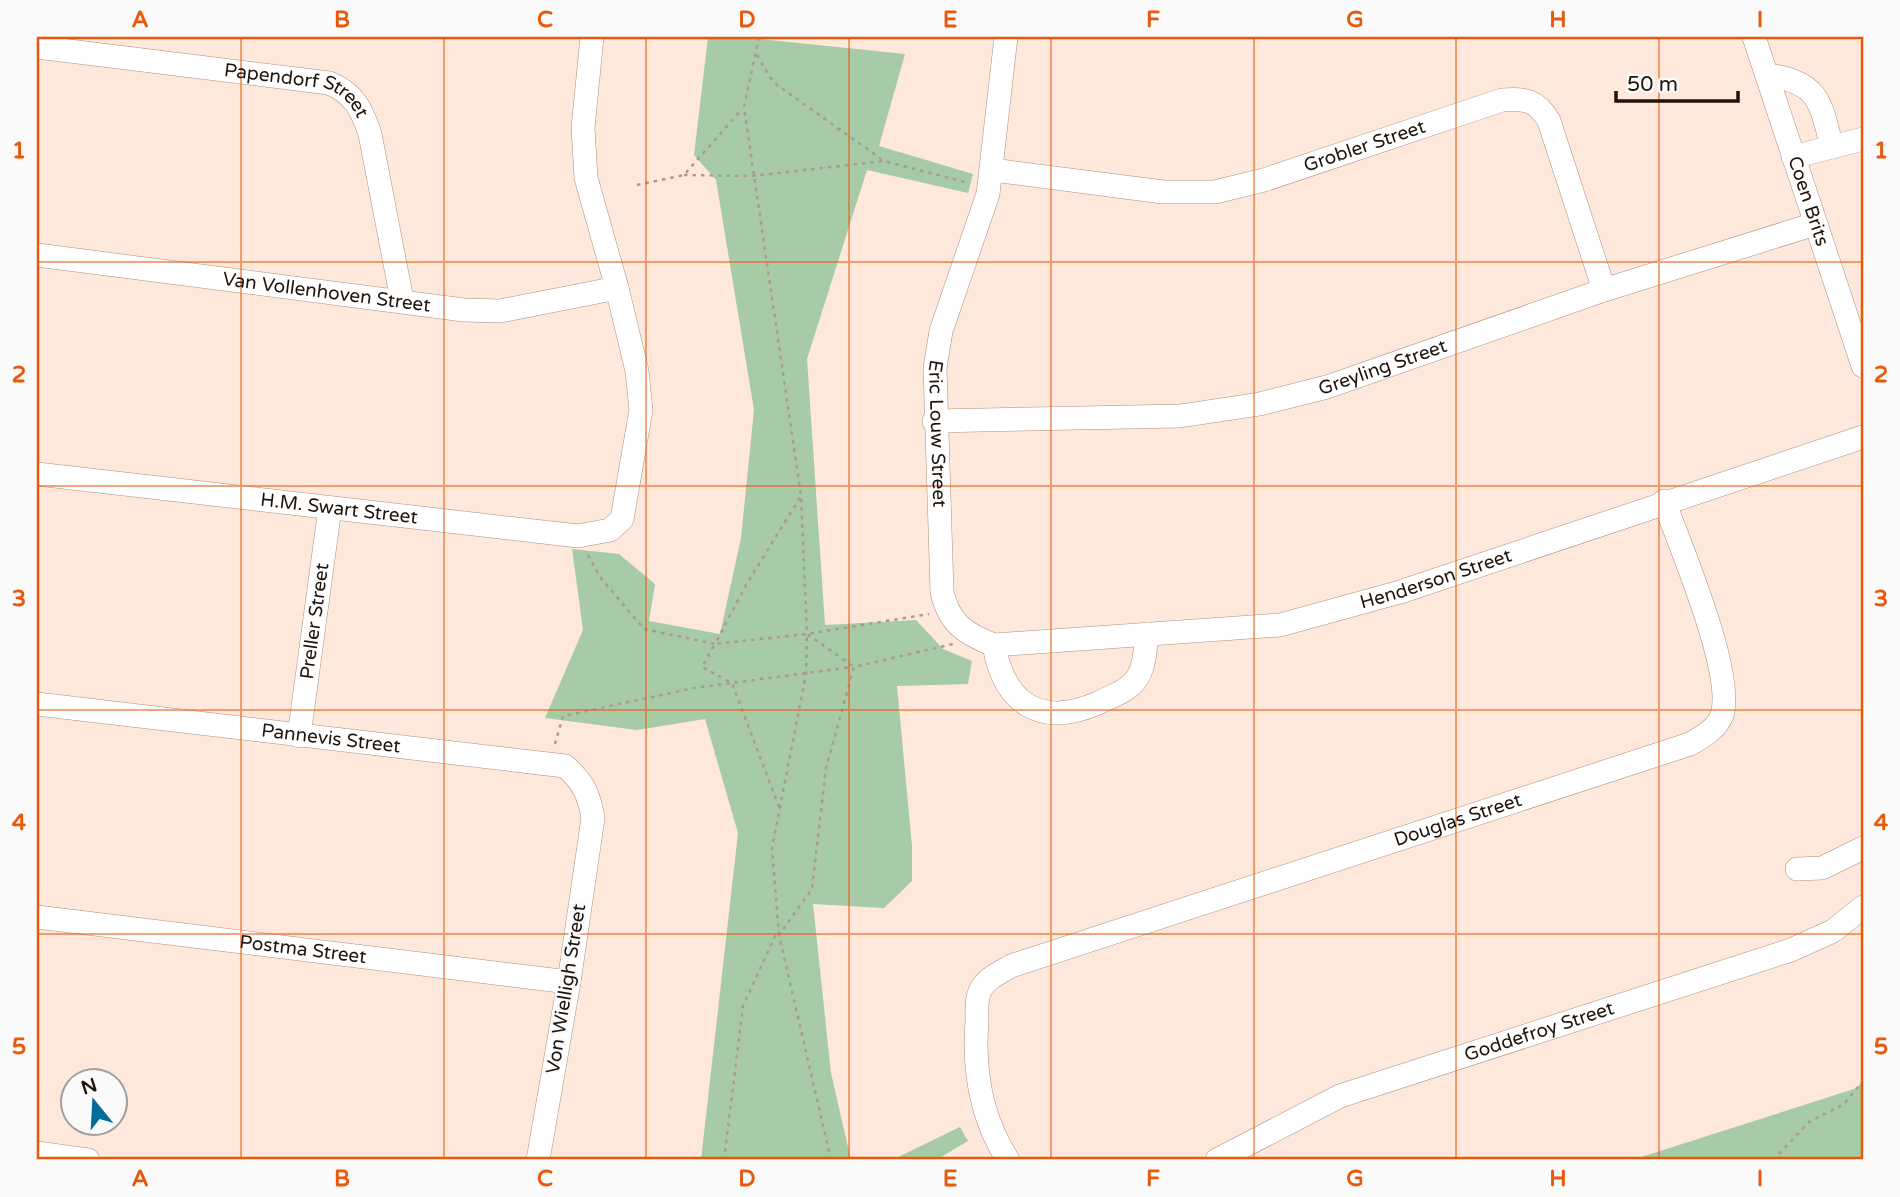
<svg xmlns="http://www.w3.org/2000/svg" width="1900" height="1197" viewBox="0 0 1900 1197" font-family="'Varela Round',sans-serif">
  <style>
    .green { fill: #a7caa7 }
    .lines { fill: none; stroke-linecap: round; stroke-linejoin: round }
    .minor-casing { stroke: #ae8f7a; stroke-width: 24 }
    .path { stroke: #ab9a8f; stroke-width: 2.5; stroke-dasharray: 3.5 5; stroke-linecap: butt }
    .minor { stroke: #fff; stroke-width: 23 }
    .grid { fill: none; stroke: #e8590c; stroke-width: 2; stroke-opacity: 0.55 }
    .labels { text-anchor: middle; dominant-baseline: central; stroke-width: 5; stroke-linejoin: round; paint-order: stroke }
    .street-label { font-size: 19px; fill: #1f140c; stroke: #fafafa }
    .neatline { fill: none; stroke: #e8590c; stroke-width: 2.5 }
    .grid-label { font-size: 23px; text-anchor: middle; font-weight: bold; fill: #e8590c }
  </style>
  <rect width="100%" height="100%" fill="#fde8db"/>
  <g class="green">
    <path d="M 708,37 L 741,37 L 905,54 L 879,146 L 973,174 L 968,193 L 867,170 L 807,359 L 825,625 L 916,620 L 943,649 L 972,661 L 968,684 L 897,686 L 912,846 L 912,881 L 884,908 L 813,904 L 831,1073 L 851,1160 L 701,1160 L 738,833 L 705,719 L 637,730 L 545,718 L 583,630 L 572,549 L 619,554 L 655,584 L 649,621 L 720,634 L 741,538 L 754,410 L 716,180 L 694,155 Z"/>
    <path d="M 1863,1080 L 1863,1160 L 1632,1160 L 1857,1088 Z"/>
    <path d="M 960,1127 L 968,1141 L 936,1160 L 892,1160 Z"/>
  </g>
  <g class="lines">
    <g class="minor-casing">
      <g id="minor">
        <path id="s1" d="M 1006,37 L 988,194 L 941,331 L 935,368 L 942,592 C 949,623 965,634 994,645 L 1280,625 L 1400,592 L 1863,437"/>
        <path id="s2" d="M 1754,37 L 1863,366"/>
        <path id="s3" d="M 37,47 L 329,83 C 354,93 362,110 370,134 L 402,300"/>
        <path d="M 1767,75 C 1819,82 1820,101 1832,147"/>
        <path d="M 1793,157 L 1863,139"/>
        <path id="s4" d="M 993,170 L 1163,192 L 1215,192 L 1264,180 L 1502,100 C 1525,98 1537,100 1549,121 L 1604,290"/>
        <path id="s5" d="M 37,255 L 464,310 L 500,311 L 617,288"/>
        <path id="s6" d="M 934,421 L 1180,416 L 1260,404 L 1327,387 L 1604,290 L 1815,224"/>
        <path id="s7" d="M 37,474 L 578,536 L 610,530 L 622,519 L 641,410 L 637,371 L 617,288 L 586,178 L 583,128 L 592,37"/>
        <path d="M 994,645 C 1004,704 1041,728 1098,703 C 1110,697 1126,692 1135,681 C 1145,668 1145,650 1147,634"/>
        <path id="s8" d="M 37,704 L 565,766 C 583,782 589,794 593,818 L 569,982 L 538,1160"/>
        <path id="s9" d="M 299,736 L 330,508"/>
        <path d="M 1797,869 L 1822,868 L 1863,848"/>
        <path id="s10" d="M 37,917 L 569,982"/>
        <path d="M 37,1153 L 88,1160"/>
        <path id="s11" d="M 1008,1160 C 981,1118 973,1071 977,1021 C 977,1012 976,1001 979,994 C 983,980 999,973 1011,966 L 1690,744 C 1702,737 1717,729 1722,715 C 1735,673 1680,546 1664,501"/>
        <path id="s12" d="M 1217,1160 L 1340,1096 L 1791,950 L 1833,931 L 1863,907"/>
      </g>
    </g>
    <g class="path">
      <path d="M 759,37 L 744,107 L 801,496 L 807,634 L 854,667"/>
      <path d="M 757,55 L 773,82 L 884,161"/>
      <path d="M 684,175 L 752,176 L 884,161 L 965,182"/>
      <path d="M 637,185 L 684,175 L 742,109"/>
      <path d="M 588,555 L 600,577 L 644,629 L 715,644 L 746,585 L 801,496"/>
      <path d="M 555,744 L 563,716 L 694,688 L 852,667"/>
      <path d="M 779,807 L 732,683 L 702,667 L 715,644 L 807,634 L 929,614"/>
      <path d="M 779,935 L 772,848 L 806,674 L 807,634"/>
      <path d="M 724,1160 L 743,1006 L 777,932"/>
      <path d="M 831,1160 L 779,935 L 812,889 L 826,768 L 854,667 L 953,644"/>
      <path d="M 1773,1160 L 1809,1122 L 1844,1104 L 1863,1081"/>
    </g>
    <use href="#minor" class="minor"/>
  </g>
  <path class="grid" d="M 241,37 L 241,1160M 444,37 L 444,1160M 646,37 L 646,1160M 849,37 L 849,1160M 1051,37 L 1051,1160M 1254,37 L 1254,1160M 1456,37 L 1456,1160M 1659,37 L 1659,1160M 37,262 L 1863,262M 37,486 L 1863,486M 37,710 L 1863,710M 37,934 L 1863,934"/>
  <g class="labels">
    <g class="street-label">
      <text stroke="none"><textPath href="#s3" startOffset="266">Papendorf Street</textPath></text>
      <text stroke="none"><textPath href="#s4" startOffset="380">Grobler Street</textPath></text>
      <text stroke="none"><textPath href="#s2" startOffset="173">Coen Brits</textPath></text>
      <text stroke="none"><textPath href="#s5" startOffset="292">Van Vollenhoven Street</textPath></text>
      <text stroke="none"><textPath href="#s6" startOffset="455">Greyling Street</textPath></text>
      <text stroke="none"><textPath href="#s1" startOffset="406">Eric Louw Street</textPath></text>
      <text stroke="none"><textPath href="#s7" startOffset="304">H.M. Swart Street</textPath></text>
      <text stroke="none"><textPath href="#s1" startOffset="1092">Henderson Street</textPath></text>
      <text stroke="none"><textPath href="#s9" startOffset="116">Preller Street</textPath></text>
      <text stroke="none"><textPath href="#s8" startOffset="296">Pannevis Street</textPath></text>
      <text stroke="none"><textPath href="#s11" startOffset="686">Douglas Street</textPath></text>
      <text stroke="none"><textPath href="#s10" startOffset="268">Postma Street</textPath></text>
      <text transform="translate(566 989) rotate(-81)">Von Wielligh Street</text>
      <text stroke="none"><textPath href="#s12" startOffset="348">Goddefroy Street</textPath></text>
    </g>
  </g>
  <rect width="1900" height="1197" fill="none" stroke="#fafafa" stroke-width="77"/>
  <g transform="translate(94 1102) rotate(342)"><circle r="33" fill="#fafafa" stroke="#a29e9b" stroke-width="2"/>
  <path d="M0-5L12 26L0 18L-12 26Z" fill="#016d9a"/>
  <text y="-10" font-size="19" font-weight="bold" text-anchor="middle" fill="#1f140c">N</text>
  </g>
  <path d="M1616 91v10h122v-10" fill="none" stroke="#1f140c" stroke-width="3.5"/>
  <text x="1627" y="91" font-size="21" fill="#1f140c" stroke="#fafafa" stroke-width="5" paint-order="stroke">50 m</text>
  <rect x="38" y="38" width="1824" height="1120" class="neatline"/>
  <g class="grid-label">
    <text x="140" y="27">A</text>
    <text x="342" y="27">B</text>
    <text x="545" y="27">C</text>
    <text x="747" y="27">D</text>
    <text x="950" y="27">E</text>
    <text x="1153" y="27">F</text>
    <text x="1355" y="27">G</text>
    <text x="1558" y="27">H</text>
    <text x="1760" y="27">I</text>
    <text x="19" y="158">1</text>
    <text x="1881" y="158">1</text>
    <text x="19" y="382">2</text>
    <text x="1881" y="382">2</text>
    <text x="19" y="606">3</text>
    <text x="1881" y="606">3</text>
    <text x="19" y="830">4</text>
    <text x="1881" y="830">4</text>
    <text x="19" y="1054">5</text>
    <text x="1881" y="1054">5</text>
    <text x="140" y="1186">A</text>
    <text x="342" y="1186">B</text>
    <text x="545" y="1186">C</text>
    <text x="747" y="1186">D</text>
    <text x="950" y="1186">E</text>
    <text x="1153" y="1186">F</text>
    <text x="1355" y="1186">G</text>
    <text x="1558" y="1186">H</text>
    <text x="1760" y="1186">I</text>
  </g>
</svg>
